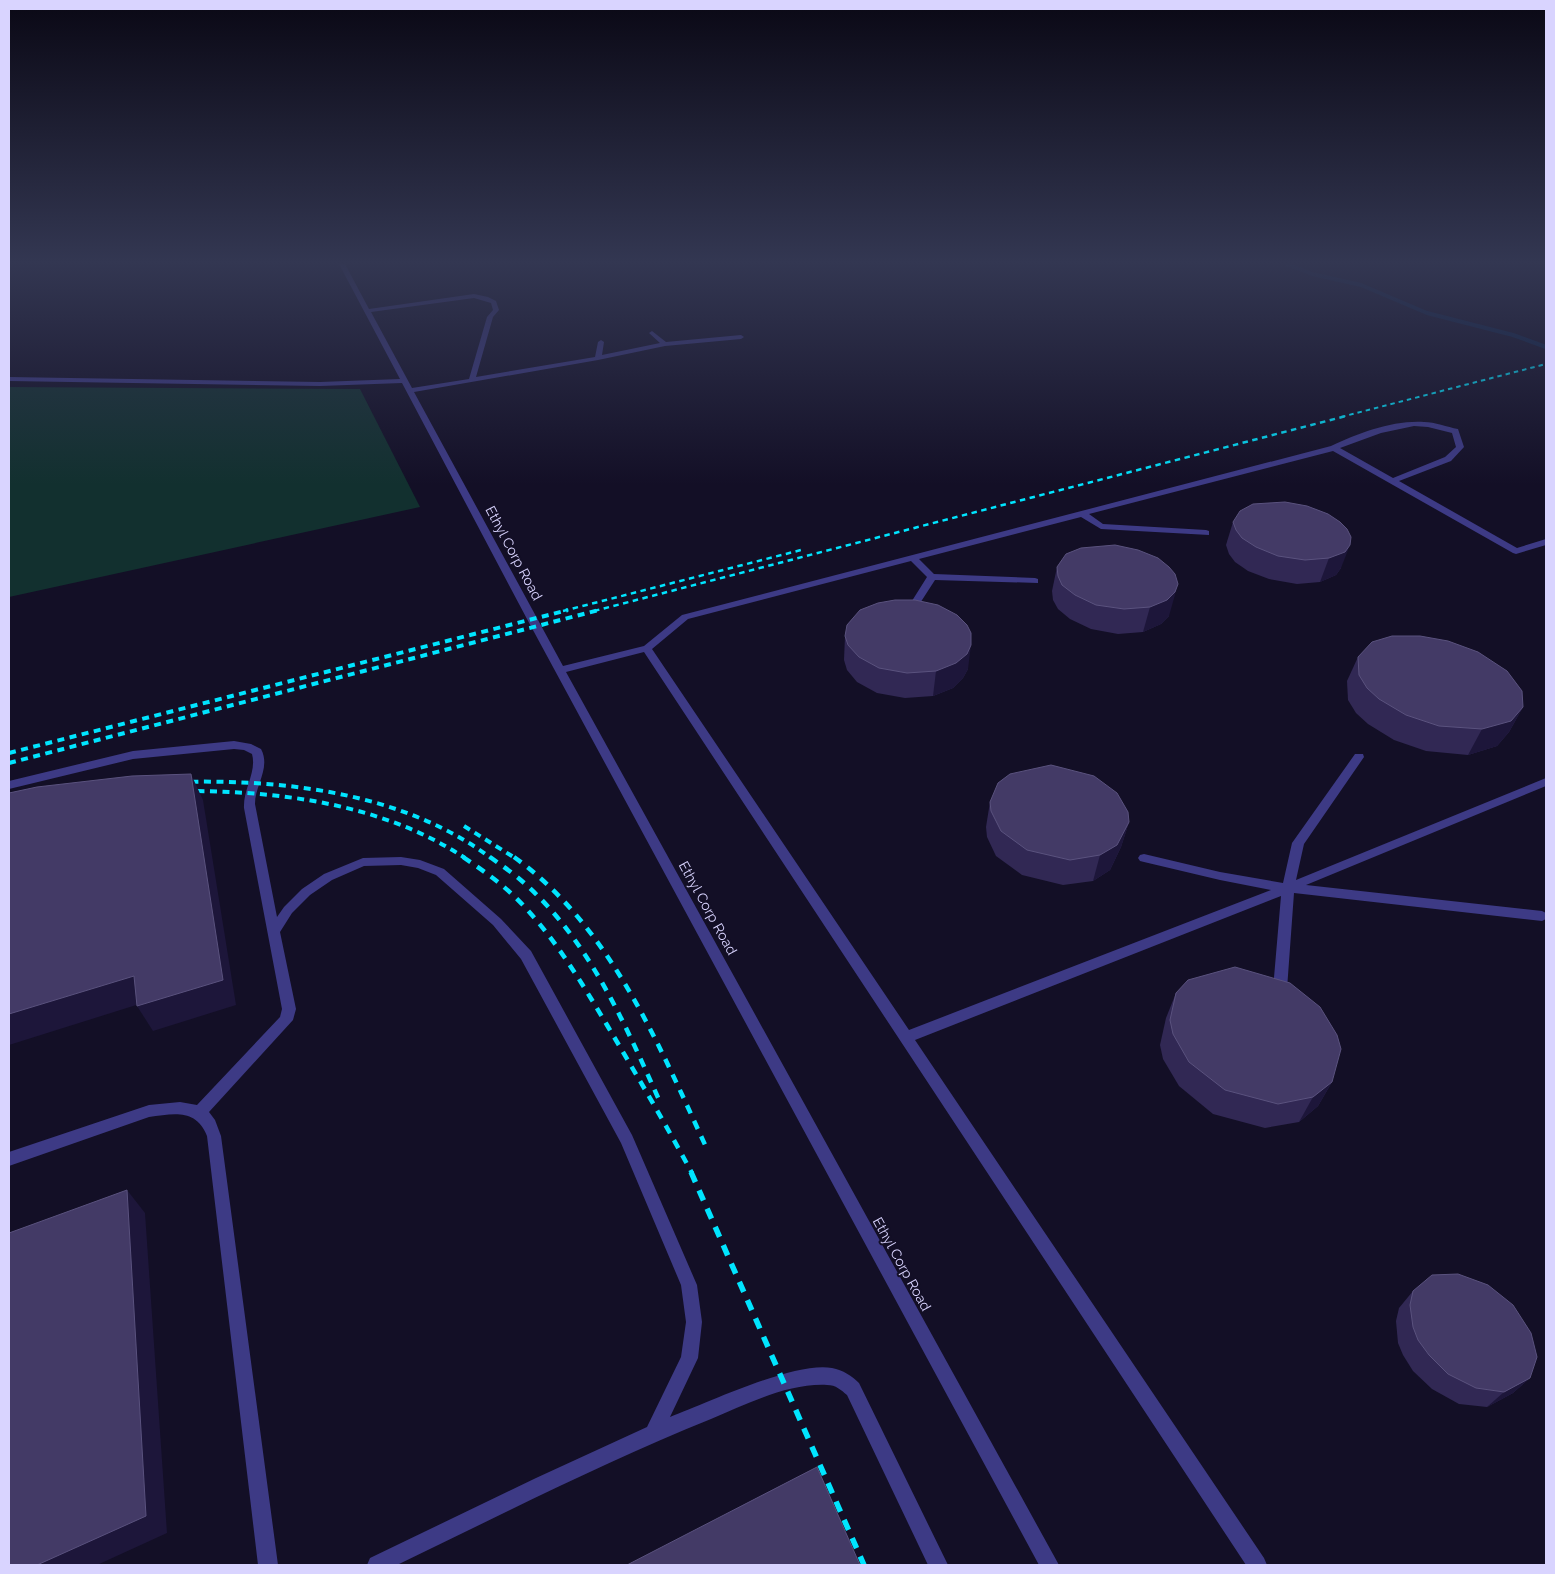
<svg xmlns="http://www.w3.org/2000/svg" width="1555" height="1574" viewBox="0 0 1555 1574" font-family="Raleway,sans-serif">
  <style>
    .green { fill: #12302f }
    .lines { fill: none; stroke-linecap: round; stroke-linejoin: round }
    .stream { stroke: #0c2248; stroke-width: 4 }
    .lane { fill: #3d3a85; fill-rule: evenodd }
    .rail-far4 { stroke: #00e5ff; stroke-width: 2; stroke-dasharray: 4.5 4; stroke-linecap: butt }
    .rail-far3 { stroke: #00e5ff; stroke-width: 2.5; stroke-dasharray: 5.5 4.5; stroke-linecap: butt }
    .rail-far2 { stroke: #00e5ff; stroke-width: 4; stroke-dasharray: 7 5.5; stroke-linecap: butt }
    .rail-far1 { stroke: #00e5ff; stroke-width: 4.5; stroke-dasharray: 9 8; stroke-linecap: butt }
    .rail { stroke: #00e5ff; stroke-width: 5.5; stroke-dasharray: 11 9; stroke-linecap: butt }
    .wall { fill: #312854 }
    .shaded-wall { fill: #1d163a }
    .building { fill: #433a66; stroke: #5a527e }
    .labels { text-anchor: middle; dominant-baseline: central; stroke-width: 4; stroke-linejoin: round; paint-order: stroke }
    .street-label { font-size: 14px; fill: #d9d4ff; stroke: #130f26 }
  </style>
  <rect width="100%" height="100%" fill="#130f26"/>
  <path class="green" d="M 9,387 L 360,389 L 420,507 L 9,597 Z"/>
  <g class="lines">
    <path class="stream" d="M 1287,264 L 1312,274 L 1361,285 L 1427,313 L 1513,335 L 1546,347"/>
    <g class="lane">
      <path d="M 339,264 L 345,264 L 369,309 L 474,294 L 488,297 L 496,301 L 499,310 L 493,317 L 476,377 L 595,357 L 598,342 L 601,340 L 604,342 L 602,355 L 660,343 L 649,333 L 652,331 L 666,342 L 741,335 L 744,337 L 741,339 L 665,346 L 598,360 L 414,392 L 563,666 L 644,646 L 682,615 L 1331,446 C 1359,433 1393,420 1424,422 C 1435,422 1447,427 1458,429 L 1464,447 L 1451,461 L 1399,481 L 1517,548 L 1546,539 L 1546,545 L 1516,554 L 1513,553 L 1333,451 L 1089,514 L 1103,524 L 1206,530 L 1209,531 L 1209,535 L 1101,529 L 1081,517 L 919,559 L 934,574 L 1035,578 L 1038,579 L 1038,583 L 935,580 L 913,614 L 910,615 L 905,612 L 927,577 L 911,561 L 688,619 L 652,649 L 909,1030 L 1271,890 L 1220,880 L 1144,862 L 1140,861 L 1138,858 L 1140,855 L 1144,854 L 1220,872 L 1283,883 L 1292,843 L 1355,754 L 1363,754 L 1364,757 L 1304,844 L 1296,880 L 1546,778 L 1546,786 L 1306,885 L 1542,911 L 1546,913 L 1546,919 L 1542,921 L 1294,893 L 1287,989 L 1285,993 L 1280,994 L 1275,993 L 1273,989 L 1281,896 L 915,1040 L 1264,1558 L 1267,1565 L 1246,1565 L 644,652 L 566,672 L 1059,1565 L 1039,1565 L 527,619 L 402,383 L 320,386 L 9,381 L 9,377 L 320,382 L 400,379 ZM 474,298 L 491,303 L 493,310 L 487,317 L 469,379 L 412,388 L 371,312 ZM 1414,426 L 1428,427 L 1452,433 L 1456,447 L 1445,457 L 1393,478 L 1340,448 L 1381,433 Z"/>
      <path d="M 234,741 L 251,744 L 261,749 C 271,768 255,785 255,804 L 277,917 L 284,907 L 302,889 L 324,874 L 363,858 L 401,857 L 420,860 L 444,869 L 501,919 L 531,951 L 632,1135 L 697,1285 L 702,1322 L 698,1358 L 670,1417 C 707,1403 795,1361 832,1368 C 843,1370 852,1376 859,1383 L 948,1565 L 928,1565 L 847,1395 C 841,1390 836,1385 827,1385 C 788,1383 747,1404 711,1419 C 604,1462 501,1515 397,1565 L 367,1565 L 370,1558 L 536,1478 L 647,1427 L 681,1357 L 686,1322 L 681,1285 L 621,1143 L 521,959 L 493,925 L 436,875 L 418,868 L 401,865 L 364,866 L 332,880 L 310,895 L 292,913 L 280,932 L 296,1009 L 293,1020 L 209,1112 L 215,1120 L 221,1136 L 278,1565 L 258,1565 L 207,1136 C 196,1108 173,1114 149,1117 L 9,1166 L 9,1152 L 149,1105 L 180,1102 L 197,1105 L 280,1017 L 282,1009 L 244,808 C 243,789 257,772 252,754 L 244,750 L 234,749 L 133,759 L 9,789 L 9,781 L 133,751 Z"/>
    </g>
    <path class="rail-far4" d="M 1341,417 L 1546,364"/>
    <g class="rail-far3">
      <path d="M 563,611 L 805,549"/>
      <path d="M 594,611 L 1346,416"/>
    </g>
    <g class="rail-far2">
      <path d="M 9,753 L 568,610"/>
      <path d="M 9,763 L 599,610"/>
      <path d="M 179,782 C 285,779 404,793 491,858"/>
      <path d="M 185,791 C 281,791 383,804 465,858"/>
      <path d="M 464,826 L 515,858"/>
    </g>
    <g class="rail-far1">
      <path d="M 463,857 C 481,869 498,881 514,896 C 552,933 580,980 607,1025 C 636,1074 665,1123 692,1173"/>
      <path d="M 490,857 C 501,865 513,873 523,882 C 589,940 625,1024 660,1102"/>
      <path d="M 514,857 C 610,926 659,1045 707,1149"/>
    </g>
    <path class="rail" d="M 691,1172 L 864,1565"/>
  </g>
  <g class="wall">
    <path d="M 1285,502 L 1341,568 L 1336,575 L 1320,582 L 1297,584 L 1269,579 L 1248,571 L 1235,562 L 1229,554 L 1226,545 L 1233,522 Z"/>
    <path d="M 1115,545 L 1169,616 L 1161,624 L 1143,632 L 1118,634 L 1091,629 L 1070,619 L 1058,609 L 1053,600 L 1052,591 L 1057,567 Z"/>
    <path d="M 845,636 L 968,669 L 963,678 L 953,688 L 933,696 L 905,698 L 877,693 L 857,682 L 847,670 L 844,660 Z"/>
    <path d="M 1358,657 L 1523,707 L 1509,732 L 1497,746 L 1468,755 L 1426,751 L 1394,740 L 1368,724 L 1356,713 L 1348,700 L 1347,681 Z"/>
    <path d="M 990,802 L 1129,822 L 1121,847 L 1110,870 L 1093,881 L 1063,885 L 1022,875 L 996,856 L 987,837 L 986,827 Z"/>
    <path d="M 1176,993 L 1332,1082 L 1318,1106 L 1299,1122 L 1265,1128 L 1213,1114 L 1179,1086 L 1163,1059 L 1160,1045 L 1166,1018 Z"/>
    <path d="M 1413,1291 L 1530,1378 L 1513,1393 L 1487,1407 L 1459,1404 L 1432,1389 L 1413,1371 L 1403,1355 L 1398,1343 L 1396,1321 L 1399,1308 Z"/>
  </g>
  <g class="shaded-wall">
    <path d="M 1350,545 L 1341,568 L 1336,575 L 1320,582 L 1329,558 Z"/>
    <path d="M 1178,584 L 1169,616 L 1161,624 L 1143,632 L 1150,607 Z"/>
    <path d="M 971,645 L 968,669 L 963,678 L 953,688 L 933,696 L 936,671 Z"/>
    <path d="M 1523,707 L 1509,732 L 1497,746 L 1468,755 L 1482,729 Z"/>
    <path d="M 191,774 L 203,800 L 236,1005 L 153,1031 L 137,1006 Z"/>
    <path d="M 1129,822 L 1121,847 L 1110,870 L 1093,881 L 1100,855 Z"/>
    <path d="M 134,976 L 149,1001 L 9,1045 L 9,1014 Z"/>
    <path d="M 1332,1082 L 1318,1106 L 1299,1122 L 1313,1097 Z"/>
    <path d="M 127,1190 L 145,1213 L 167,1533 L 97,1565 L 37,1565 Z"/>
    <path d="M 1530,1378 L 1513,1393 L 1487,1407 L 1504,1392 Z"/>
  </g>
  <g class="building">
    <path d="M 1285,502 L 1307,506 L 1328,514 L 1340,522 L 1347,529 L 1351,537 L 1350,545 L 1345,552 L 1329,558 L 1305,560 L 1278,556 L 1256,547 L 1242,538 L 1236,530 L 1233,522 L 1240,511 L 1253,504 Z"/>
    <path d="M 1115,545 L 1138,550 L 1158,558 L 1169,567 L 1175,574 L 1178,584 L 1175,592 L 1167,600 L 1150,607 L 1124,609 L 1096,605 L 1075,595 L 1062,585 L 1058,576 L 1057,567 L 1066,554 L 1081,548 Z"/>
    <path d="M 895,600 L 915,600 L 938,605 L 957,615 L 967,625 L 971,633 L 971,645 L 967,654 L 956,663 L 936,671 L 907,673 L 879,668 L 859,657 L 848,645 L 845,636 L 847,625 L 860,610 L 878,603 Z"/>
    <path d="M 1392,636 L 1420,636 L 1448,641 L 1478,652 L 1507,671 L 1522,691 L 1523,707 L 1511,721 L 1482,729 L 1439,726 L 1406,715 L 1379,699 L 1367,688 L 1359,675 L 1358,657 L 1372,642 Z"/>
    <path d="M 1051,765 L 1094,776 L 1117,793 L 1128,812 L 1129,822 L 1117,845 L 1100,855 L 1070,860 L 1027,850 L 1001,831 L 991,811 L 990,802 L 998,783 L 1010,774 Z"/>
    <path d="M 191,774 L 223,980 L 137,1006 L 134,976 L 9,1014 L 9,793 L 37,787 L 132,776 Z"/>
    <path d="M 1235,967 L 1290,983 L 1320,1007 L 1337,1035 L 1341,1049 L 1332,1082 L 1313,1097 L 1278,1104 L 1225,1090 L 1189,1062 L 1173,1034 L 1170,1020 L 1176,993 L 1188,980 Z"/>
    <path d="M 127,1190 L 146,1516 L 37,1565 L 9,1565 L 9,1233 Z"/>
    <path d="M 1458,1274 L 1488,1285 L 1513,1305 L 1531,1333 L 1537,1357 L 1530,1378 L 1504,1392 L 1476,1388 L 1448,1374 L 1429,1355 L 1418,1340 L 1413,1327 L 1410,1305 L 1413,1291 L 1432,1275 Z"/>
    <path d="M 817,1467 L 860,1565 L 627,1565 Z"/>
  </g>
  <linearGradient id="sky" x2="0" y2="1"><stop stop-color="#0a0815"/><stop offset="0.54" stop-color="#333752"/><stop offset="1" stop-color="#333752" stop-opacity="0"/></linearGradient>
  <rect width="1555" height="485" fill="url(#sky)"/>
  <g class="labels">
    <g class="street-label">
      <text transform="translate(514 553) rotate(62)">Ethyl Corp Road</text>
      <text transform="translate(708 908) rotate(61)">Ethyl Corp Road</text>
      <text transform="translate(902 1264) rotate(61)">Ethyl Corp Road</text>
    </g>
  </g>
  <rect width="1555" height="1574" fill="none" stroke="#d9d4ff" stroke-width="20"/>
</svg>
